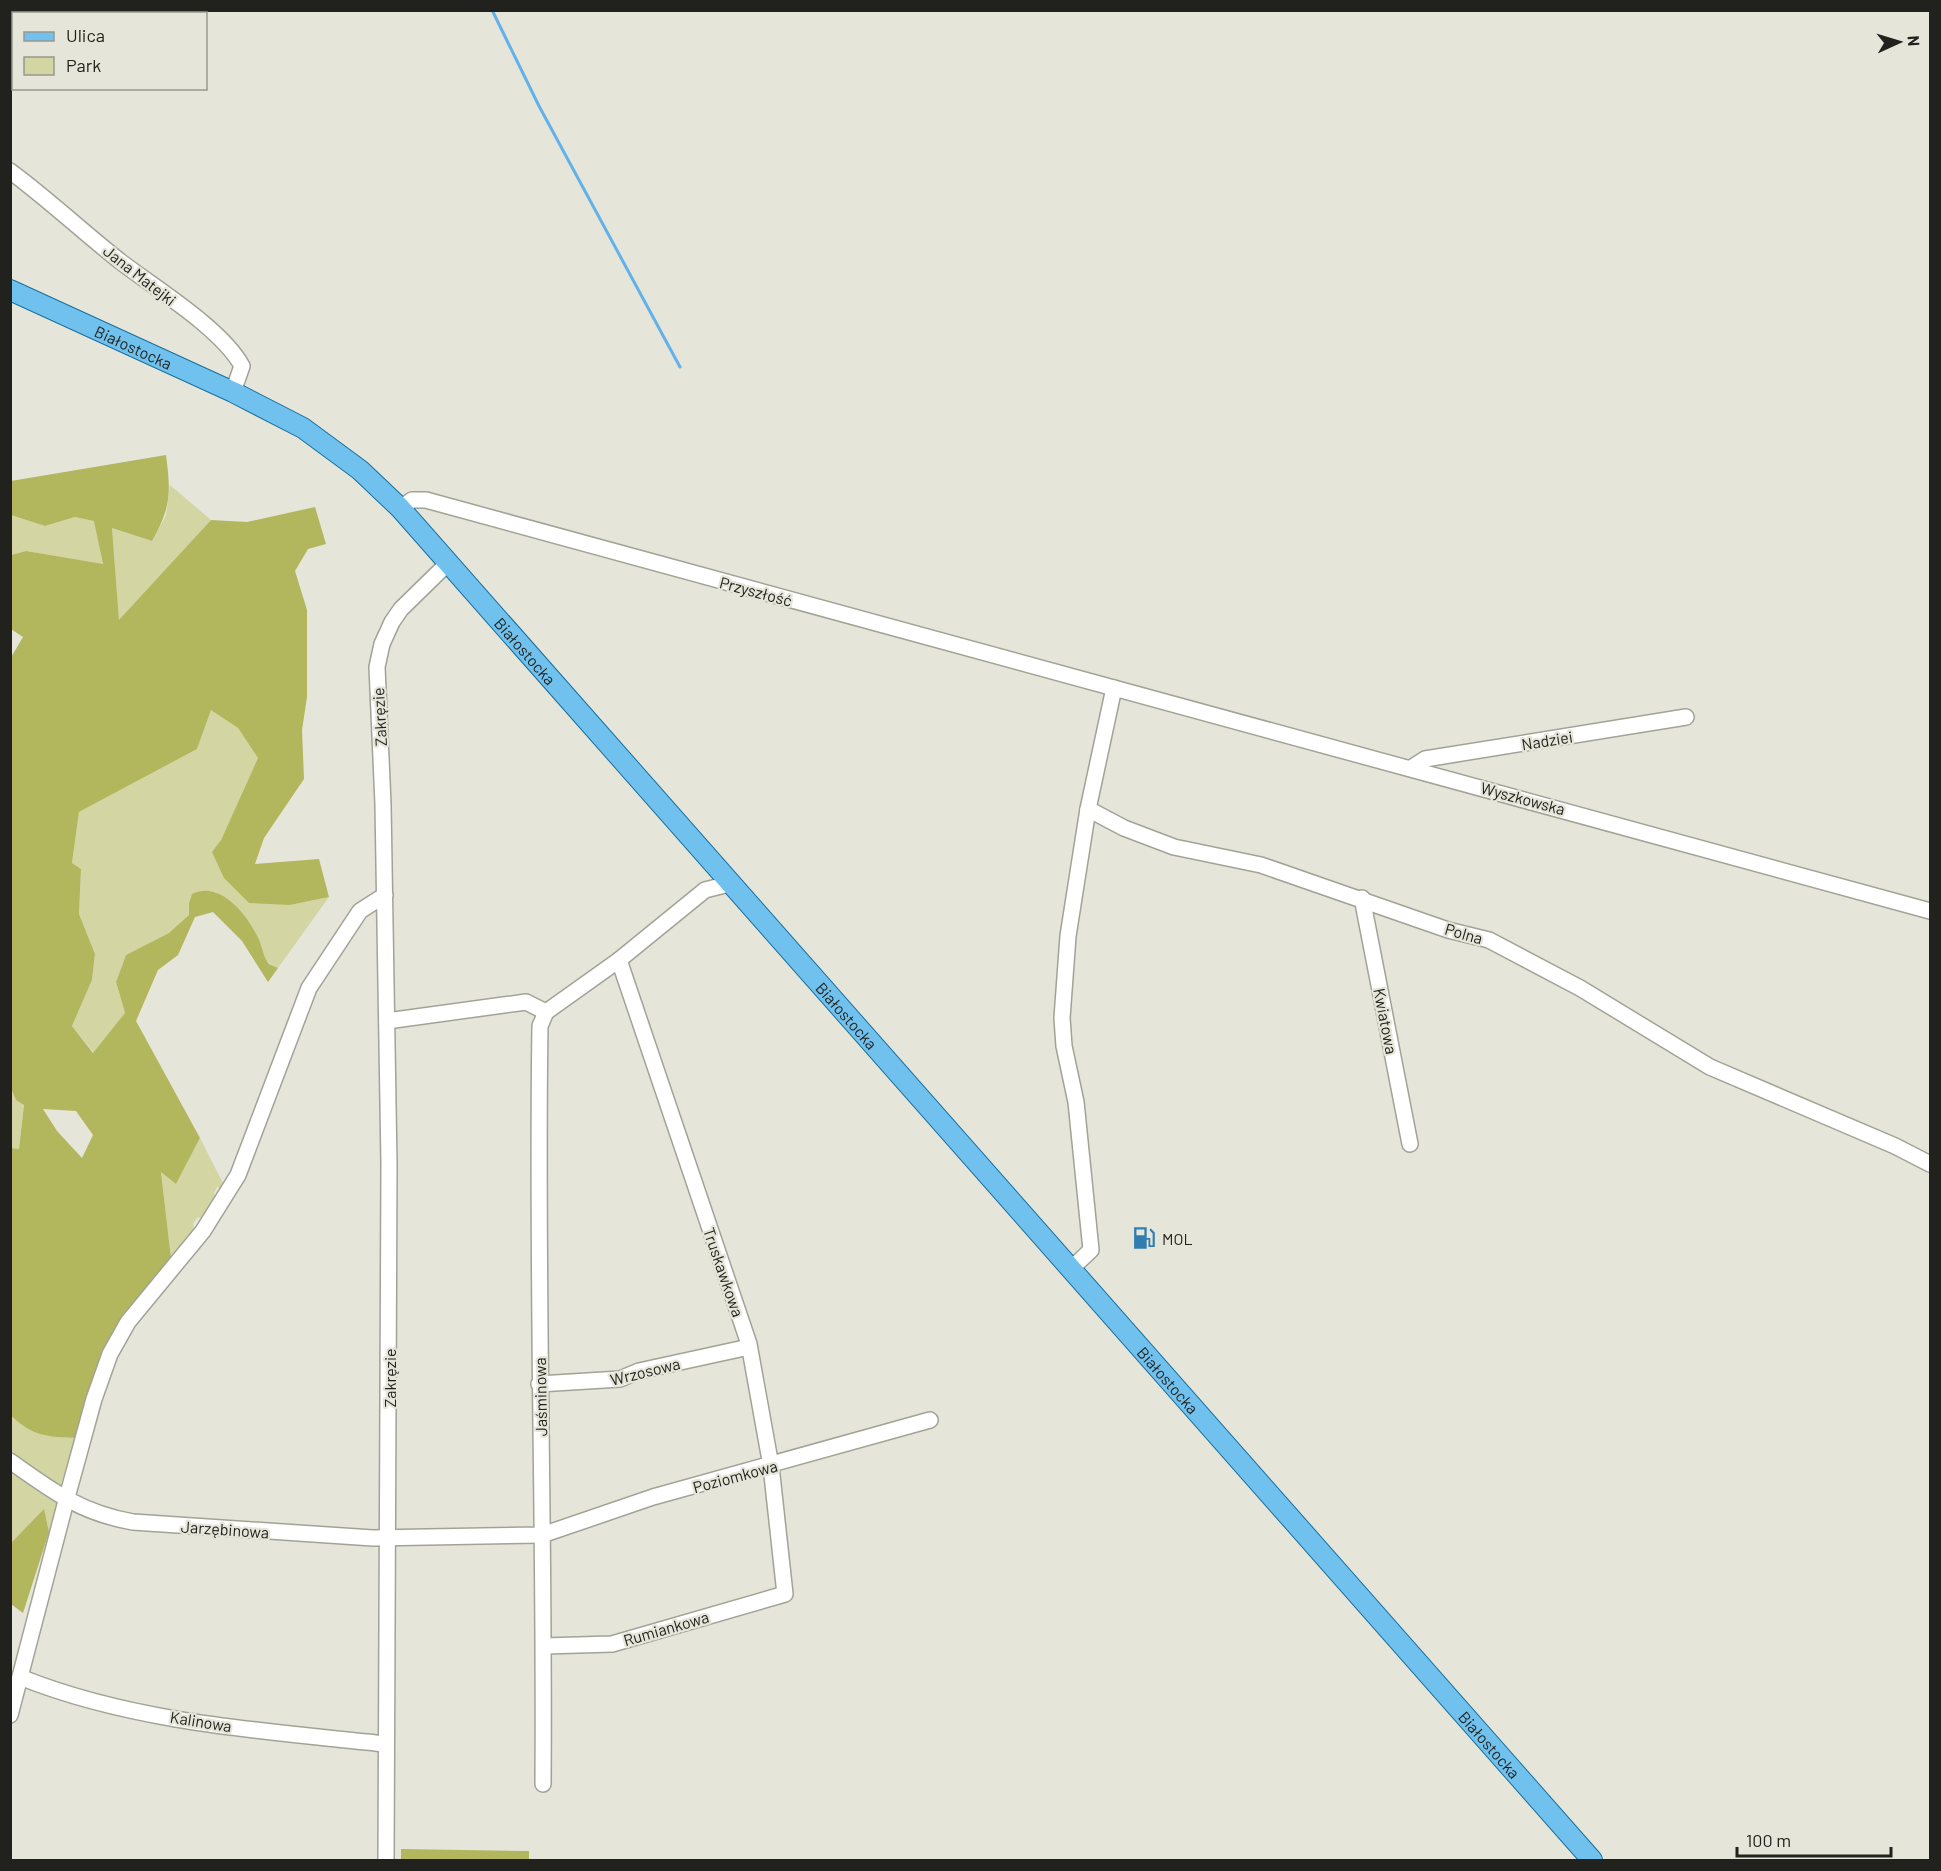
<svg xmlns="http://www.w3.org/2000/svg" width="1941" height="1871" viewBox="0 0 1941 1871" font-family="Barlow,sans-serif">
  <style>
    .green { fill: #d3d6a3 }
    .forest { fill: #b2b65d; fill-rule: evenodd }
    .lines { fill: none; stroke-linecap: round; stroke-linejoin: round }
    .stream { stroke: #63b1e9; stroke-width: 3 }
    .minor-casing { stroke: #a2a397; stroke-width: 18 }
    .major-casing { stroke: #176f9e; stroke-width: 22 }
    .minor { stroke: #fff; stroke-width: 15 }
    .major { stroke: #70c1ee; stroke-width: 20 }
    .labels { text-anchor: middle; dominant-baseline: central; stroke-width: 4.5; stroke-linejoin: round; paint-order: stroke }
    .street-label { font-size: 16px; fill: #21221d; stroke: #e5e6d9 }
    .poi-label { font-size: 16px; fill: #21221d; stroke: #e5e6d9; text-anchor: start }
  </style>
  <rect width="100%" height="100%" fill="#e5e6d9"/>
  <g class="green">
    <path d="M 170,485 L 211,520 L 119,621 L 112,528 L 152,541 L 166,515 Z"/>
    <path d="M 11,515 L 45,526 L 75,517 L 95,521 L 103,565 L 26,551 L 11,555 Z"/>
    <path d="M 211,709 L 238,728 L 258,758 L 221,840 L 213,852 L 290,905 L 329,897 L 278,968 C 266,963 263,957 261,944 L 216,892 C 194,889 188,891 189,915 L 169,933 L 126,955 L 116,982 L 125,1013 L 94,1053 L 72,1026 L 92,980 L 95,954 L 79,914 L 81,869 L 72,863 L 79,812 L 197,749 Z"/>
    <path d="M 10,1086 L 16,1100 L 24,1104 L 19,1149 L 11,1148 Z"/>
    <path d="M 200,1138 L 224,1185 L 221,1189 L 217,1187 L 214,1193 L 216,1197 L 202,1217 L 197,1218 L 193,1224 L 194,1229 L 171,1258 L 161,1171 L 176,1184 Z"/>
    <path d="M 10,1416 C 31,1434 49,1437 76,1438 L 60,1487 L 11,1454 Z"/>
    <path d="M 11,1464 L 61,1499 L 49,1532 L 44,1510 L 11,1543 Z"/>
  </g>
  <g class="forest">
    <path d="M 166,455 C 171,493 171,507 152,541 L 112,528 L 119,620 L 211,520 L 247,522 L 315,507 L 326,544 L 308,549 L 295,571 L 307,610 L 307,697 L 302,730 L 304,779 L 264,838 L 255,864 L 319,859 L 329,897 L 290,905 L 249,903 L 224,878 L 212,852 L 221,840 L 258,758 L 238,728 L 211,710 L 197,749 L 79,812 L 72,863 L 81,869 L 79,914 L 95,954 L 92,980 L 72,1026 L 93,1053 L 125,1013 L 116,982 L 126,955 L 169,933 L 189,915 L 189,903 L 192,894 C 221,879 250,918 260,942 C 263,950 263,956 269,964 L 278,968 L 268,982 L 242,941 L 213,912 L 195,917 L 178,955 L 158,970 L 136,1021 L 200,1138 L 176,1184 L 161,1172 L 171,1258 L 119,1322 L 76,1438 C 47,1437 33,1436 11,1416 L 10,1148 L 19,1149 L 24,1105 L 16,1100 L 10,1086 L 10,659 L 23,637 L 11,629 L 11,555 L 26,551 L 103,564 L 94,521 L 75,517 L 45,526 L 11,515 L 11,481 ZM 43,1109 L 76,1111 L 93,1135 L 82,1158 L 57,1131 Z"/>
    <path d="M 44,1509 L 49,1532 L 23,1613 L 11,1604 L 11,1543 Z"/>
    <path d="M 401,1849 L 529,1851 L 529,1860 L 401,1860 Z"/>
  </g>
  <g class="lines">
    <path class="stream" d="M 492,10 L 539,106 L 680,367"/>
    <g class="minor-casing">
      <g id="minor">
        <path d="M 10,171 C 49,200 83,232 121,262 C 155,288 222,329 242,366 L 233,392"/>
        <path d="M 400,508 L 412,500 L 426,500 L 1930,911"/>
        <path d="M 1114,688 L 1088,809 L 1124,828 L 1174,847 L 1261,865 L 1448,930 L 1489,940 L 1580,988 L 1710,1067 L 1895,1146 L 1930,1164"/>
        <path d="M 1411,768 L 1425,759 L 1686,717"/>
        <path d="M 1362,898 L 1410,1144"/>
        <path d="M 387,1021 L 526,1002 L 546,1012 L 619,960 L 705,890 L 729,884"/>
        <path d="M 1071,1269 L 1091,1250 L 1076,1102 L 1064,1046 L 1062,1018 L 1068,936 L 1088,809"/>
        <path d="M 539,1384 L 620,1379 L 639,1371 L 749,1347"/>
        <path d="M 10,1461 C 52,1491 81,1513 133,1522 L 373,1538 L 542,1535 L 653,1497 L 930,1420"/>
        <path d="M 544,1646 L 612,1644 L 785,1594 L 771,1466 L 749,1344 L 619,960"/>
        <path d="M 20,1677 C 134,1723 264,1731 386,1744"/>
        <path d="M 10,1715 L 66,1501 L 94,1399 L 110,1354 L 128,1322 L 203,1231 L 238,1175 L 309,988 L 360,911 L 385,895"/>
        <path d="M 543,1784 C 545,1531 536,1279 540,1026 L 546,1012"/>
        <path d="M 386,1860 L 389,1164 L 383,804 L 377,667 L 382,644 L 392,622 L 401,609 L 447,564"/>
      </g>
    </g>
    <g class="major-casing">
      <g id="major">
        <path id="s1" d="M 10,290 L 233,392 L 303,428 L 360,470 L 400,508 L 1592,1860"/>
      </g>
    </g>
    <use href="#minor" class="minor"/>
    <use href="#major" class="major"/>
  </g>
  <defs>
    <g id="fuel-bare" transform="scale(1.8)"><path d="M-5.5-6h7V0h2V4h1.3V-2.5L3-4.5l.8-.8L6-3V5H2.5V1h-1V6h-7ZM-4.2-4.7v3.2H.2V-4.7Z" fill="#317db0" stroke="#e5e6d9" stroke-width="2.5" paint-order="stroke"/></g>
  </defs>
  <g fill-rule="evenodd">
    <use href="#fuel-bare" x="1144" y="1238"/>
  </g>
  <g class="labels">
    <g class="street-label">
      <text transform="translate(140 275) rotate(38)">Jana Matejki</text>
      <text stroke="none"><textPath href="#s1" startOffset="136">Białostocka</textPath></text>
      <text transform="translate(756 591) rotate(15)">Przyszłość</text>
      <text stroke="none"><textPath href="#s1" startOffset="640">Białostocka</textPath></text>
      <text transform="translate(379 717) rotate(-93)">Zakręzie</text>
      <text transform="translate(1547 740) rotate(-9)">Nadziei</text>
      <text transform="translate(1523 798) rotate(15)">Wyszkowska</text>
      <text transform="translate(1464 933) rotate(16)">Polna</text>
      <text stroke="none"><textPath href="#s1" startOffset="1126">Białostocka</textPath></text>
      <text transform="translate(1386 1021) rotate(79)">Kwiatowa</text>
      <text transform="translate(724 1272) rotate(71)">Truskawkowa</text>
      <text transform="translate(645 1371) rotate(-14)">Wrzosowa</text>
      <text transform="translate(389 1378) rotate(-90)">Zakręzie</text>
      <text stroke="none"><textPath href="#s1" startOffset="1612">Białostocka</textPath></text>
      <text transform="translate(540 1397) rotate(-91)">Jaśminowa</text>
      <text transform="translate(735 1476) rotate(-15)">Poziomkowa</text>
      <text transform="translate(225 1529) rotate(4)">Jarzębinowa</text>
      <text transform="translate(666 1628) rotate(-16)">Rumiankowa</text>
      <text transform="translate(201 1721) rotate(9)">Kalinowa</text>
      <text stroke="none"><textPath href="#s1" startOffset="2098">Białostocka</textPath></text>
    </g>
    <g class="poi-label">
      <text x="1162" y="1238">MOL</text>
    </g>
  </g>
  <rect width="1941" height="1871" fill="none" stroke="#21221d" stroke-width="24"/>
  <rect x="12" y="12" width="195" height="78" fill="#e5e6d9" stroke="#97988e" stroke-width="1.5"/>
  <rect x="24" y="32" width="30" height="9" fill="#70c1ee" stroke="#97988e" stroke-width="1.5"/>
  <text x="66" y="42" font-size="18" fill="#21221d">Ulica</text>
  <rect x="24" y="57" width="30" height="18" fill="#d3d6a3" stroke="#97988e" stroke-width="1.5"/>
  <text x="66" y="72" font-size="18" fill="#21221d">Park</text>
  <g transform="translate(1899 42) rotate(86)" stroke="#e5e6d9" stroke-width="4.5" paint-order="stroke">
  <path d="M0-4.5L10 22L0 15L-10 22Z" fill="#21221d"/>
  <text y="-9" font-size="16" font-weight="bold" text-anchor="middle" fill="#21221d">N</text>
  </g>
  <path d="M1737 1847v9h154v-9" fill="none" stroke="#21221d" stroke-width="3"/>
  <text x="1746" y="1847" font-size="18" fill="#21221d" stroke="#e5e6d9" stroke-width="4.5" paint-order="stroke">100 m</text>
</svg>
